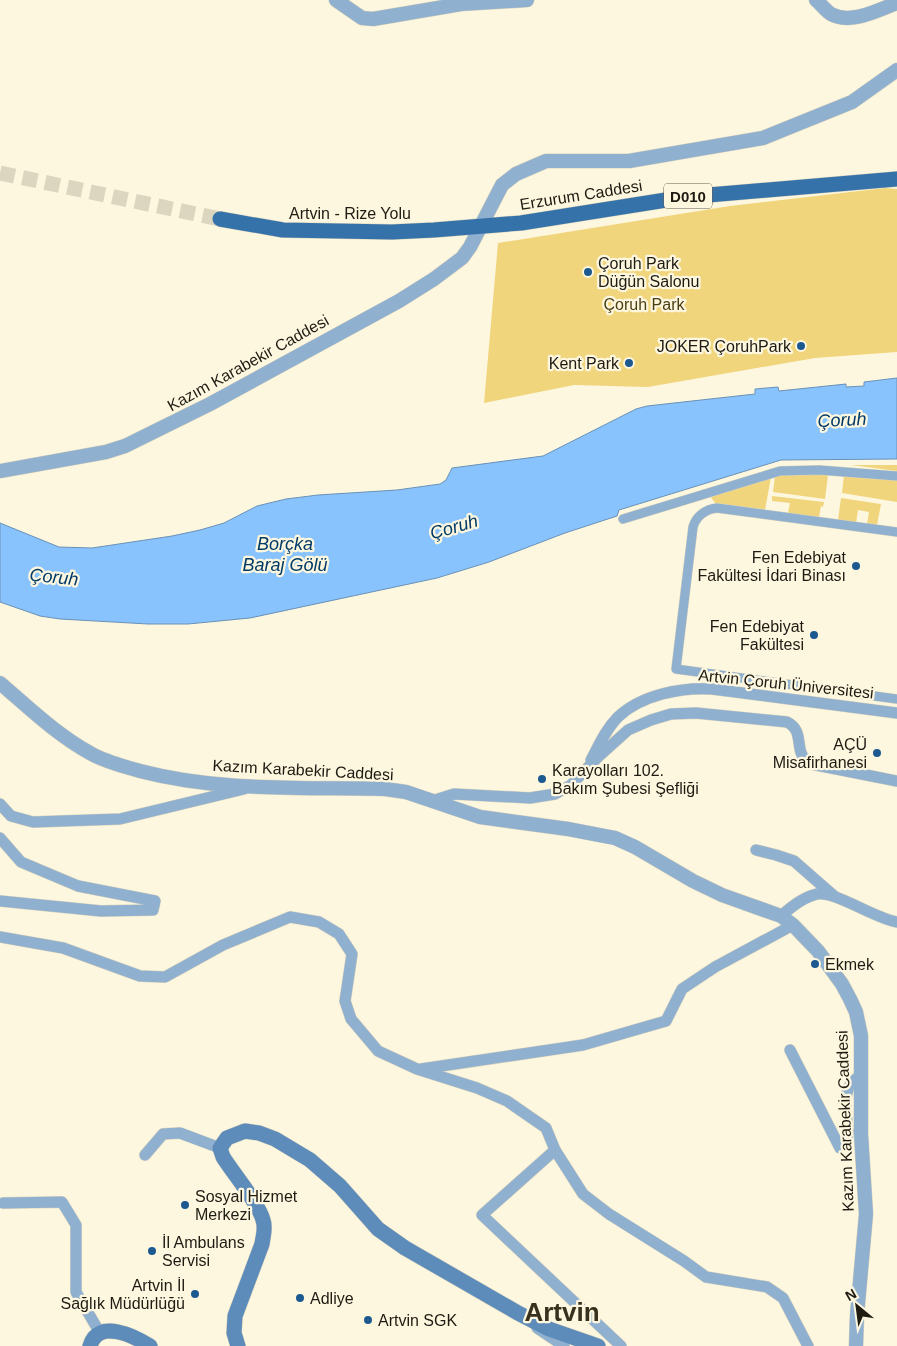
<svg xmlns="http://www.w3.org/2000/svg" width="897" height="1346" viewBox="0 0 897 1346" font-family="Helvetica,sans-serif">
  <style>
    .green { fill: #f0d57c }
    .water { fill: #89c3fd; stroke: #6991b7 }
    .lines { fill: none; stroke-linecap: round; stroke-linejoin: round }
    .primary-tunnel { stroke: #dcd6c0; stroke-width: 15; stroke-dasharray: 15 8; stroke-linecap: butt }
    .pedestrian-casing { stroke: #dad4be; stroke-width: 10 }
    .minor-casing { stroke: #dad4be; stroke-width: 12 }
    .tertiary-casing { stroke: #dad4be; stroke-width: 15 }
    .secondary-casing { stroke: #dad4be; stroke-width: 16 }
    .primary-casing { stroke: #dad4be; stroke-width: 16 }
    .pedestrian { stroke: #90b0d0; stroke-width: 9 }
    .minor { stroke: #90b0d0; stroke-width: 11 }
    .tertiary { stroke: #90b0d0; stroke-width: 14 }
    .secondary { stroke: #5d8cbb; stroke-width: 15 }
    .primary { stroke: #3672aa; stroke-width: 15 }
    .poi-dot { fill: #1c5990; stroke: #fef7df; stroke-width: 2 }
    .labels { text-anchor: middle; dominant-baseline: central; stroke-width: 4.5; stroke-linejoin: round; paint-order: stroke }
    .shield { fill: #fef7df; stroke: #615d50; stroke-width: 1 }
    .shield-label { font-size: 15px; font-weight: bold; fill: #1e1b13 }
    .street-label { font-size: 16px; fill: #1e1b13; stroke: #fef7df }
    .poi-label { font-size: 16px; fill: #1e1b13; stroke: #fef7df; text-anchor: start }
    .park-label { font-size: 16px; fill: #4a3e12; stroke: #fef7df }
    .water-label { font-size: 18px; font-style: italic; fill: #023b68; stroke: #fef7df }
    .town-label { font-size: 26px; font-weight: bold; fill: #37311e; stroke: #fef7df }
  </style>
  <rect width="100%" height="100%" fill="#fef7df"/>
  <g class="green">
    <path d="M 885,188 L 897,189 L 897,352 L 815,358 L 648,387 L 574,385 L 484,403 L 498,243 L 730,206 Z"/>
    <path d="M 851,465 L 897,465 L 897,471 Z"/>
    <path d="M 780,475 L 828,475 L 825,499 L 773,492 L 775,476 Z"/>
    <path d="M 844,475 L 897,480 L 897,502 L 842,493 Z"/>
    <path d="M 771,477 L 765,510 L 715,503 L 710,496 Z"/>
    <path d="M 772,496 L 824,502 L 823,507 L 821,506 L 819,517 L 788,513 L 790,503 L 772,501 Z"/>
    <path d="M 841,498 L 881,504 L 877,525 L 867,524 L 869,512 L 858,510 L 856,523 L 838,520 Z"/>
  </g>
  <path class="water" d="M 897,378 L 897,459 L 781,460 L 619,510 L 617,516 L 565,533 L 489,562 L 437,578 L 250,618 L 188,624 L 148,624 L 60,619 L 40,616 L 0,602 L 0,523 L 59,547 L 92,548 L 172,536 L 200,530 L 224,523 L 257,506 L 286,499 L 318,495 L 397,490 L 440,484 L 446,480 L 452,468 L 543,456 L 636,409 L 647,406 L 755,394 L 755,389 L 778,387 L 779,391 L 846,384 L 846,387 L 864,386 L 864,382 Z"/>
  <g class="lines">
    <path class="primary-tunnel" d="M 0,173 L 220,219"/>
    <g class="pedestrian-casing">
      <g id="pedestrian">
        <path d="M 623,519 L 780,471 L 819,470 L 897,476"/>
        <path d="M 897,532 L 717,508 C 706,509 696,516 693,527 L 676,669 L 897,699"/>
      </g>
    </g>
    <g class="minor-casing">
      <g id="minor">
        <path d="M 591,760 C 599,745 606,729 618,717 C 641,695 681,687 712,689 L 897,713"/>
        <path d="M 432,801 L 454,794 L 530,798 L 555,794 L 571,785 L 598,757 L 628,730 L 651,720 L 671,714 L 696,713 L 787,722 C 807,732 791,753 811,764 L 897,781"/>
        <path d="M 0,804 L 11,816 L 33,822 L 120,819 L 244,789"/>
        <path d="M 0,838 L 21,862 L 78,886 L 155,901 L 153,910 L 101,911 L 0,901"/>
        <path d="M 756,850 L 776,855 L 794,861 L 834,896"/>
        <path d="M 781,916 C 791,907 803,897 817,894 C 836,891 873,918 897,922"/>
        <path d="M 0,937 L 63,948 L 140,976 L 165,977 L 223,945 L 290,917 L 319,922 L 339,934 L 352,954 L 345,1001 L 351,1019 L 378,1051 L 417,1069 L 477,1088 L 507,1101 L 546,1128 L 555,1150 L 583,1194 L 609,1214 L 684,1261 L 706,1277 L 767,1287 L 783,1298 L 808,1346"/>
        <path d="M 790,1050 L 840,1148 L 847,1138 L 848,1133 C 847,1114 839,1085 861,1076"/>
        <path d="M 421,1069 L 583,1045 L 666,1021 L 682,989 L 715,967 L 793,925"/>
        <path d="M 555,1150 L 482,1215 L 621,1346"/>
        <path d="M 145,1155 L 163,1134 L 180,1133 L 220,1148"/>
        <path d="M 3,1203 L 62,1202 L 76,1225 L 76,1292 L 100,1333"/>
        <path d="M 537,1328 L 564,1346"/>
      </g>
    </g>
    <g class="tertiary-casing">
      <g id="tertiary">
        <path d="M 336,0 L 362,18 L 373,19 L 461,4 L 527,0"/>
        <path d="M 816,0 C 821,4 826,11 831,14 C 851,25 878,10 897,3"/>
        <path d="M 0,471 L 106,452 L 125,446 L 210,404 L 399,301 L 434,279 L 462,258 L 470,247 L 502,185 L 516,174 L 546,161 L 629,161 L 763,138 L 852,102 L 897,70"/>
        <path d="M 0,683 C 28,707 57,735 90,753 C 105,762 123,766 140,771 C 220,792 303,787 385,789 L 406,792 L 480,817 L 568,829 L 615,838 L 635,847 L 693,881 L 722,895 L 781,916 L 793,925 L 818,951 L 842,984 L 850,999 L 856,1012 L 861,1036 L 861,1134 L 866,1214 L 857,1315 L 856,1346"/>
      </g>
    </g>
    <g class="secondary-casing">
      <g id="secondary">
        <path d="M 90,1346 C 98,1318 134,1336 150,1346"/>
        <path d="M 238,1346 L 234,1333 L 235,1316 L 262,1244 C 263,1236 266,1228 263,1220 C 259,1204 233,1173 223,1157 L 220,1148 L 227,1138 L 245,1131 L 259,1133 L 275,1139 L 310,1160 L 340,1186 L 378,1229 L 405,1248 L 518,1313 L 549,1329 L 598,1346"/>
      </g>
    </g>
    <g class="primary-casing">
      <path id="primary" d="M 220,219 L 283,230 L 392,232 L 434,230 L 521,223 L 685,197 L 897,179"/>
    </g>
    <use href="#pedestrian" class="pedestrian"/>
    <use href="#minor" class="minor"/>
    <use href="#tertiary" class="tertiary"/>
    <use href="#secondary" class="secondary"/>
    <use href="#primary" class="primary"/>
  </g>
  <g class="poi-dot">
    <circle cx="588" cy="272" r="5"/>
    <circle cx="801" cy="346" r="5"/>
    <circle cx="629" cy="363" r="5"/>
    <circle cx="856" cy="566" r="5"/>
    <circle cx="814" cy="635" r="5"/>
    <circle cx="877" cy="753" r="5"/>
    <circle cx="542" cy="779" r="5"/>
    <circle cx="815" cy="964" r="5"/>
    <circle cx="185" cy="1205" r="5"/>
    <circle cx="152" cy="1251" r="5"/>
    <circle cx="195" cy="1294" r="5"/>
    <circle cx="300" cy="1298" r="5"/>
    <circle cx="368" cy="1320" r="5"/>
  </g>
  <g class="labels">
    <rect class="shield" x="664" y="183.5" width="48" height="25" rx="4"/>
    <g class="shield-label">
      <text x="688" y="196">D010</text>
    </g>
    <g class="street-label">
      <text transform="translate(581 195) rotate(-9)">Erzurum Caddesi</text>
      <text x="350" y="213">Artvin - Rize Yolu</text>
      <text transform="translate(248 363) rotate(-29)">Kazım Karabekir Caddesi</text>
      <text transform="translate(786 684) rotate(6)">Artvin Çoruh Üniversitesi</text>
      <text transform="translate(303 770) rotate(3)">Kazım Karabekir Caddesi</text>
      <text transform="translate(845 1121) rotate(-92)">Kazım Karabekir Caddesi</text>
    </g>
    <g class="poi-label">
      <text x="598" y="263">Çoruh Park<tspan x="598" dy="18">Düğün Salonu</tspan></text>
      <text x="791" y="346" text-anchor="end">JOKER ÇoruhPark</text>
      <text x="619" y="363" text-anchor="end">Kent Park</text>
      <text x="846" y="557" text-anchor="end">Fen Edebiyat<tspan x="846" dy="18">Fakültesi İdari Binası</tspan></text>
      <text x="804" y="626" text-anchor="end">Fen Edebiyat<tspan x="804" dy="18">Fakültesi</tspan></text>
      <text x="867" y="744" text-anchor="end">AÇÜ<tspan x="867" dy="18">Misafirhanesi</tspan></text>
      <text x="552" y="770">Karayolları 102.<tspan x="552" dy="18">Bakım Şubesi Şefliği</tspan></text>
      <text x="825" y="964">Ekmek</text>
      <text x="195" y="1196">Sosyal Hizmet<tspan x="195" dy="18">Merkezi</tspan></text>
      <text x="162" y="1242">İl Ambulans<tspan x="162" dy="18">Servisi</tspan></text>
      <text x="185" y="1285" text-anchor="end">Artvin İl<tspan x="185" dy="18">Sağlık Müdürlüğü</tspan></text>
      <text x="310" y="1298">Adliye</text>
      <text x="378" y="1320">Artvin SGK</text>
    </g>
    <g class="park-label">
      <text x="644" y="304">Çoruh Park</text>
    </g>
    <g class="water-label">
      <text transform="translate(842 420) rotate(-3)">Çoruh</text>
      <text transform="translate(454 527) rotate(-16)">Çoruh</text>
      <text x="285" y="544">Borçka<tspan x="285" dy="21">Baraj Gölü</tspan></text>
      <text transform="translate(54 577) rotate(6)">Çoruh</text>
    </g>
    <g class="town-label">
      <text x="562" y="1312">Artvin</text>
    </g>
  </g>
  <g transform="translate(857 1306) rotate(331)" stroke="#fef7df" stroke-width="4" paint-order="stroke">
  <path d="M0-4L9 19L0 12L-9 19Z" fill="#1e1b13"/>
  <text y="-8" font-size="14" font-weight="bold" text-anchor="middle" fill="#1e1b13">N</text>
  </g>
</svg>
